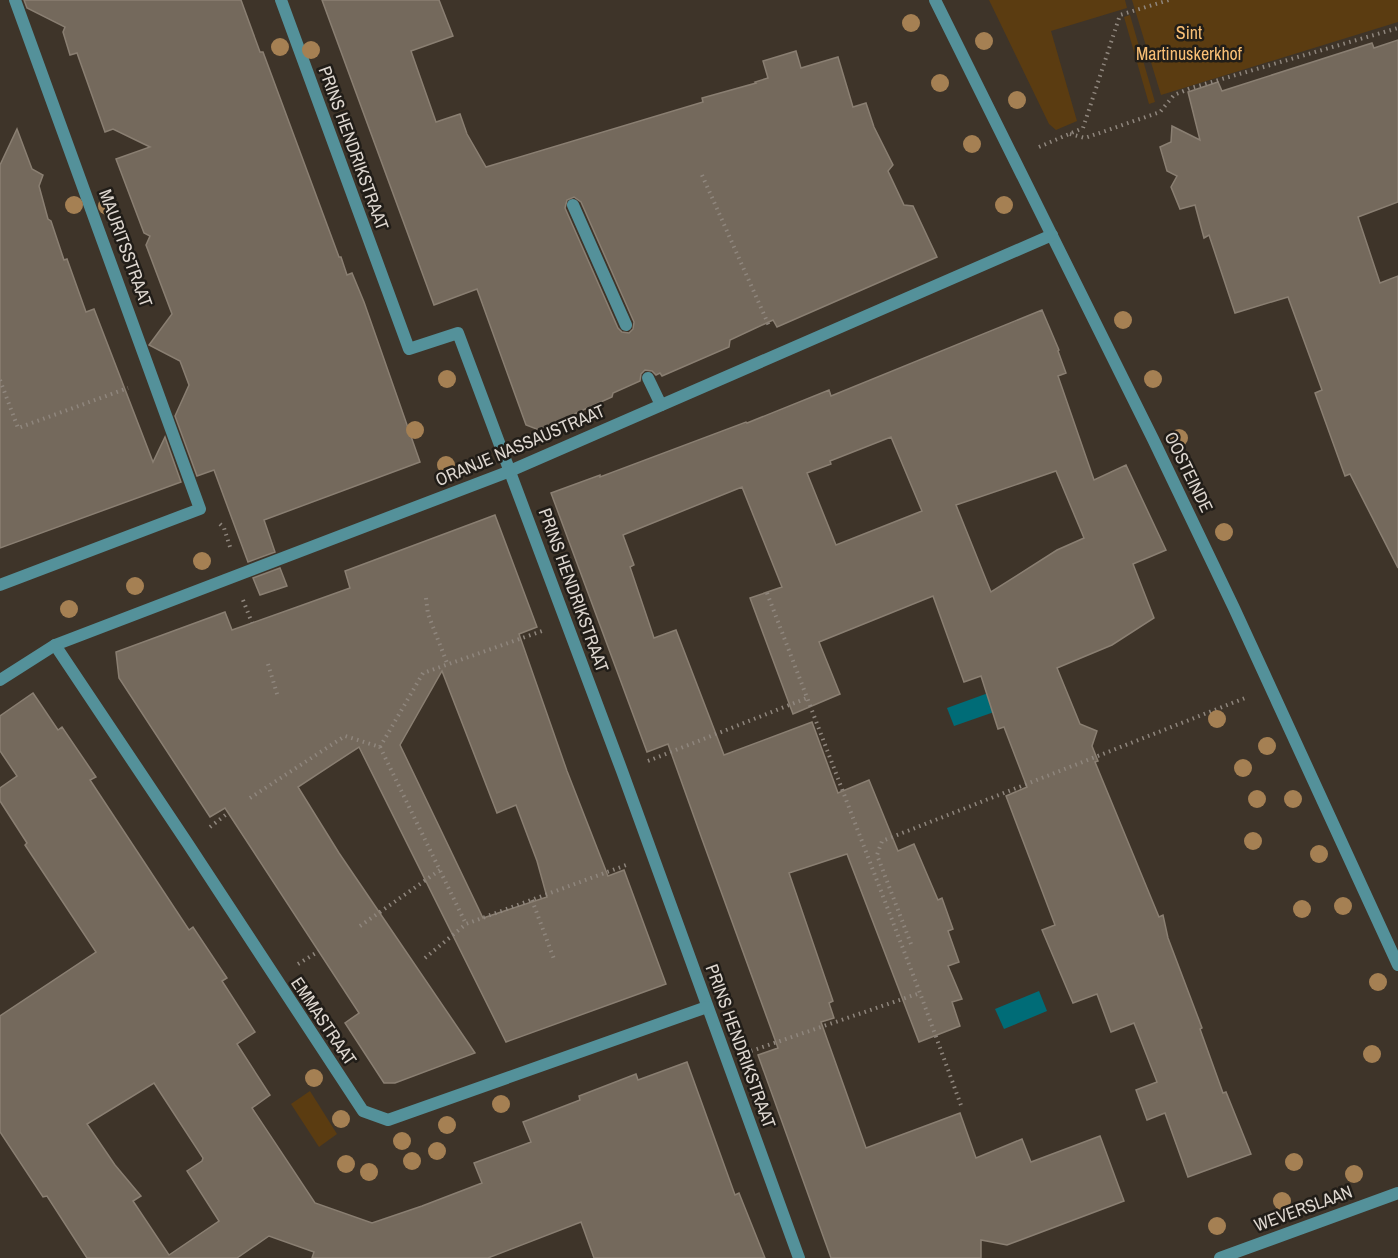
<svg xmlns="http://www.w3.org/2000/svg" width="1398" height="1258" viewBox="0 0 1398 1258" font-family="'Archivo Narrow',sans-serif">
  <style>
    .green { fill: #5b3c11 }
    .water { fill: #006c77 }
    .building { fill: #74695c; stroke: #8a7f72; stroke-width: 1.5; fill-rule: evenodd }
    .lines { fill: none; stroke-linecap: round; stroke-linejoin: round }
    .path { stroke: #8f867d; stroke-width: 4; stroke-dasharray: 1.5 4.5; stroke-linecap: butt }
    .lane { stroke: #54919a; stroke-width: 12 }
    .street { stroke: #54919a; stroke-width: 12 }
    .tree { fill: #a58053 }
    .labels { text-anchor: middle; dominant-baseline: central; stroke-width: 5; stroke-linejoin: round; paint-order: stroke }
    .park-label { font-size: 18px; fill: #f9bf75; stroke: #211d18 }
    .street-label { font-size: 18px; fill: #ded7d0; stroke: #211d18 }
  </style>
  <rect width="100%" height="100%" fill="#3e3429"/>
  <g class="green">
    <path d="M 989,0 L 1125,0 L 1127,8 L 1051,31 L 1077,121 L 1056,130 L 1049,124 Z"/>
    <path d="M 1132,0 L 1398,0 L 1398,22 L 1161,95 Z"/>
    <path d="M 1130,15 L 1155,102 L 1149,104 L 1124,17 Z"/>
    <path d="M 310,1091 L 337,1134 L 319,1147 L 291,1104 Z"/>
  </g>
  <g class="water">
    <path d="M 991,692 L 997,711 L 954,726 L 947,708 Z"/>
    <path d="M 1039,991 L 1047,1011 L 1004,1029 L 995,1009 Z"/>
  </g>
  <g class="building">
    <path d="M 24,0 L 241,0 L 260,52 L 263,52 L 339,257 L 341,257 L 347,275 L 352,273 L 364,302 L 420,462 L 264,520 L 275,552 L 248,562 L 214,470 L 197,476 L 175,416 L 189,385 L 180,361 L 149,345 L 172,314 L 146,245 L 150,236 L 144,233 L 116,159 L 150,147 L 113,129 L 105,132 L 77,53 L 70,55 L 63,32 L 65,27 L 27,8 Z"/>
    <path d="M 322,0 L 439,0 L 453,36 L 411,51 L 436,122 L 460,114 L 467,134 L 486,167 L 703,102 L 702,98 L 756,83 L 755,82 L 768,78 L 763,61 L 796,51 L 801,68 L 838,57 L 853,107 L 866,103 L 874,127 L 893,165 L 888,171 L 904,205 L 913,206 L 937,257 L 777,327 L 773,320 L 730,340 L 729,347 L 662,376 L 660,373 L 656,375 L 652,371 L 645,370 L 641,374 L 640,381 L 613,393 L 612,397 L 539,430 L 526,425 L 477,289 L 434,305 ZM 574,197 L 581,202 L 634,322 L 633,329 L 629,333 L 622,332 L 618,328 L 565,208 L 567,200 Z"/>
    <path d="M 1398,40 L 1398,202 L 1358,217 L 1380,283 L 1398,276 L 1398,568 L 1350,474 L 1345,476 L 1315,393 L 1322,390 L 1288,297 L 1235,313 L 1209,235 L 1204,238 L 1195,205 L 1180,209 L 1171,187 L 1177,176 L 1167,171 L 1160,147 L 1171,142 L 1172,126 L 1200,140 L 1188,92 L 1218,82 L 1222,91 L 1372,43 L 1374,48 Z"/>
    <path d="M 17,129 L 32,169 L 43,175 L 39,186 L 48,219 L 51,221 L 64,260 L 67,259 L 86,312 L 94,309 L 153,462 L 165,437 L 181,482 L 0,548 L 0,165 Z"/>
    <path d="M 1042,310 L 1059,350 L 1058,351 L 1066,373 L 1058,376 L 1094,480 L 1126,465 L 1166,550 L 1133,564 L 1154,618 L 1112,645 L 1057,668 L 1080,724 L 1097,731 L 1092,746 L 1098,761 L 1095,762 L 1159,917 L 1163,915 L 1168,938 L 1202,1028 L 1200,1029 L 1223,1093 L 1226,1092 L 1251,1154 L 1188,1177 L 1165,1113 L 1147,1120 L 1136,1090 L 1157,1082 L 1134,1023 L 1111,1032 L 1097,994 L 1073,1003 L 1042,930 L 1055,925 L 1006,796 L 1027,787 L 1004,727 L 998,729 L 981,676 L 964,682 L 933,596 L 819,642 L 840,694 L 793,714 L 750,598 L 782,587 L 742,487 L 623,535 L 634,565 L 630,567 L 654,638 L 676,630 L 724,755 L 812,722 L 838,793 L 869,780 L 898,851 L 914,844 L 938,900 L 942,898 L 953,929 L 948,931 L 959,962 L 948,966 L 962,999 L 952,1002 L 960,1026 L 919,1042 L 847,854 L 789,873 L 833,1001 L 829,1003 L 834,1018 L 821,1022 L 866,1148 L 960,1113 L 976,1158 L 1022,1139 L 1031,1162 L 1100,1136 L 1124,1201 L 1007,1245 L 981,1240 L 981,1258 L 831,1258 L 758,1055 L 778,1048 L 702,839 L 668,744 L 647,752 L 551,493 L 600,475 L 600,477 L 746,422 L 747,423 L 829,390 L 831,396 ZM 891,437 L 922,511 L 836,545 L 807,473 L 831,464 L 830,461 ZM 1056,471 L 1084,538 L 1057,550 L 991,592 L 956,505 Z"/>
    <path d="M 495,515 L 537,627 L 519,634 L 567,771 L 608,876 L 624,870 L 666,984 L 506,1042 L 359,747 L 298,787 L 339,853 L 475,1053 L 395,1083 L 384,1083 L 345,1023 L 359,1013 L 225,808 L 210,817 L 119,678 L 116,652 L 225,612 L 232,630 L 297,607 L 350,588 L 345,571 ZM 442,671 L 497,813 L 516,805 L 537,861 L 547,897 L 483,918 L 400,745 Z"/>
    <path d="M 280,568 L 287,586 L 260,595 L 253,578 Z"/>
    <path d="M 33,693 L 58,730 L 62,727 L 96,777 L 90,780 L 189,930 L 193,927 L 227,978 L 222,981 L 255,1032 L 237,1044 L 270,1095 L 252,1108 L 315,1203 L 372,1223 L 422,1206 L 482,1183 L 474,1163 L 531,1142 L 523,1122 L 580,1100 L 579,1096 L 636,1074 L 638,1080 L 687,1062 L 735,1195 L 739,1193 L 765,1258 L 594,1258 L 581,1222 L 488,1258 L 312,1258 L 314,1252 L 269,1236 L 237,1258 L 87,1258 L 47,1196 L 43,1197 L 0,1132 L 0,1016 L 96,952 L 25,845 L 27,843 L 0,801 L 0,788 L 17,776 L 0,751 L 0,716 ZM 154,1083 L 203,1158 L 202,1161 L 187,1171 L 219,1221 L 169,1255 L 133,1201 L 141,1196 L 115,1165 L 87,1124 Z"/>
  </g>
  <g class="lines">
    <g class="path">
      <path d="M 1070,134 L 1085,138 L 1160,112 L 1174,95 L 1191,88 L 1398,28"/>
      <path d="M 1039,147 L 1083,128 L 1120,15 L 1169,0"/>
      <path d="M 702,175 L 770,328"/>
      <path d="M 0,380 L 18,428 L 128,388"/>
      <path d="M 220,524 L 224,528 L 231,550"/>
      <path d="M 767,593 L 920,993 L 962,1108"/>
      <path d="M 426,598 L 428,614 L 447,663"/>
      <path d="M 243,600 L 252,623"/>
      <path d="M 268,664 L 278,697"/>
      <path d="M 380,747 L 423,673 L 542,631"/>
      <path d="M 648,761 L 807,698"/>
      <path d="M 250,798 L 345,736 L 380,747 L 466,924"/>
      <path d="M 210,827 L 228,813"/>
      <path d="M 532,900 L 554,959"/>
      <path d="M 360,926 L 440,870"/>
      <path d="M 911,944 L 877,855 L 882,841 L 1245,698"/>
      <path d="M 425,958 L 466,924 L 629,864"/>
      <path d="M 298,964 L 319,951"/>
      <path d="M 751,1051 L 920,993"/>
    </g>
    <g class="lane">
      <path d="M 573,205 L 626,325"/>
      <path d="M 648,378 L 661,405"/>
    </g>
    <g class="street">
      <path d="M 281,0 L 409,349 L 458,333 L 622,771 L 799,1258"/>
      <path d="M 935,0 L 1153,439 L 1234,608 L 1398,965"/>
      <path d="M 0,585 L 200,509 L 15,0"/>
      <path d="M 55,645 L 188,844 L 363,1111 L 388,1120 L 707,1007"/>
      <path d="M 0,680 L 55,645 L 510,471 L 1052,235"/>
      <path d="M 1220,1258 L 1398,1193"/>
    </g>
  </g>
  <g class="tree">
    <circle cx="911" cy="23" r="9"/>
    <circle cx="984" cy="41" r="9"/>
    <circle cx="280" cy="47" r="9"/>
    <circle cx="311" cy="50" r="9"/>
    <circle cx="940" cy="83" r="9"/>
    <circle cx="1017" cy="100" r="9"/>
    <circle cx="972" cy="144" r="9"/>
    <circle cx="74" cy="205" r="9"/>
    <circle cx="1004" cy="205" r="9"/>
    <circle cx="107" cy="206" r="9"/>
    <circle cx="1123" cy="320" r="9"/>
    <circle cx="447" cy="379" r="9"/>
    <circle cx="1153" cy="379" r="9"/>
    <circle cx="415" cy="430" r="9"/>
    <circle cx="1179" cy="438" r="9"/>
    <circle cx="446" cy="465" r="9"/>
    <circle cx="1224" cy="532" r="9"/>
    <circle cx="202" cy="561" r="9"/>
    <circle cx="135" cy="586" r="9"/>
    <circle cx="69" cy="609" r="9"/>
    <circle cx="1217" cy="719" r="9"/>
    <circle cx="1267" cy="746" r="9"/>
    <circle cx="1243" cy="768" r="9"/>
    <circle cx="1257" cy="799" r="9"/>
    <circle cx="1293" cy="799" r="9"/>
    <circle cx="1253" cy="841" r="9"/>
    <circle cx="1319" cy="854" r="9"/>
    <circle cx="1343" cy="906" r="9"/>
    <circle cx="1302" cy="909" r="9"/>
    <circle cx="1378" cy="982" r="9"/>
    <circle cx="1372" cy="1054" r="9"/>
    <circle cx="314" cy="1078" r="9"/>
    <circle cx="501" cy="1104" r="9"/>
    <circle cx="341" cy="1119" r="9"/>
    <circle cx="447" cy="1125" r="9"/>
    <circle cx="402" cy="1141" r="9"/>
    <circle cx="437" cy="1151" r="9"/>
    <circle cx="412" cy="1161" r="9"/>
    <circle cx="1294" cy="1162" r="9"/>
    <circle cx="346" cy="1164" r="9"/>
    <circle cx="369" cy="1172" r="9"/>
    <circle cx="1354" cy="1174" r="9"/>
    <circle cx="1282" cy="1201" r="9"/>
    <circle cx="1217" cy="1226" r="9"/>
  </g>
  <g class="labels">
    <g class="park-label">
      <text x="1189" y="32">Sint<tspan x="1189" dy="21">Martinuskerkhof</tspan></text>
    </g>
    <g class="street-label">
      <text transform="translate(354 148) rotate(70)">PRINS HENDRIKSTRAAT</text>
      <text transform="translate(126 248) rotate(70)">MAURITSSTRAAT</text>
      <text transform="translate(520 445) rotate(-23)">ORANJE NASSAUSTRAAT</text>
      <text transform="translate(1189 472) rotate(64)">OOSTEINDE</text>
      <text transform="translate(574 590) rotate(70)">PRINS HENDRIKSTRAAT</text>
      <text transform="translate(324 1021) rotate(56)">EMMASTRAAT</text>
      <text transform="translate(741 1046) rotate(70)">PRINS HENDRIKSTRAAT</text>
      <text transform="translate(1303 1208) rotate(-20)">WEVERSLAAN</text>
    </g>
  </g>
</svg>
